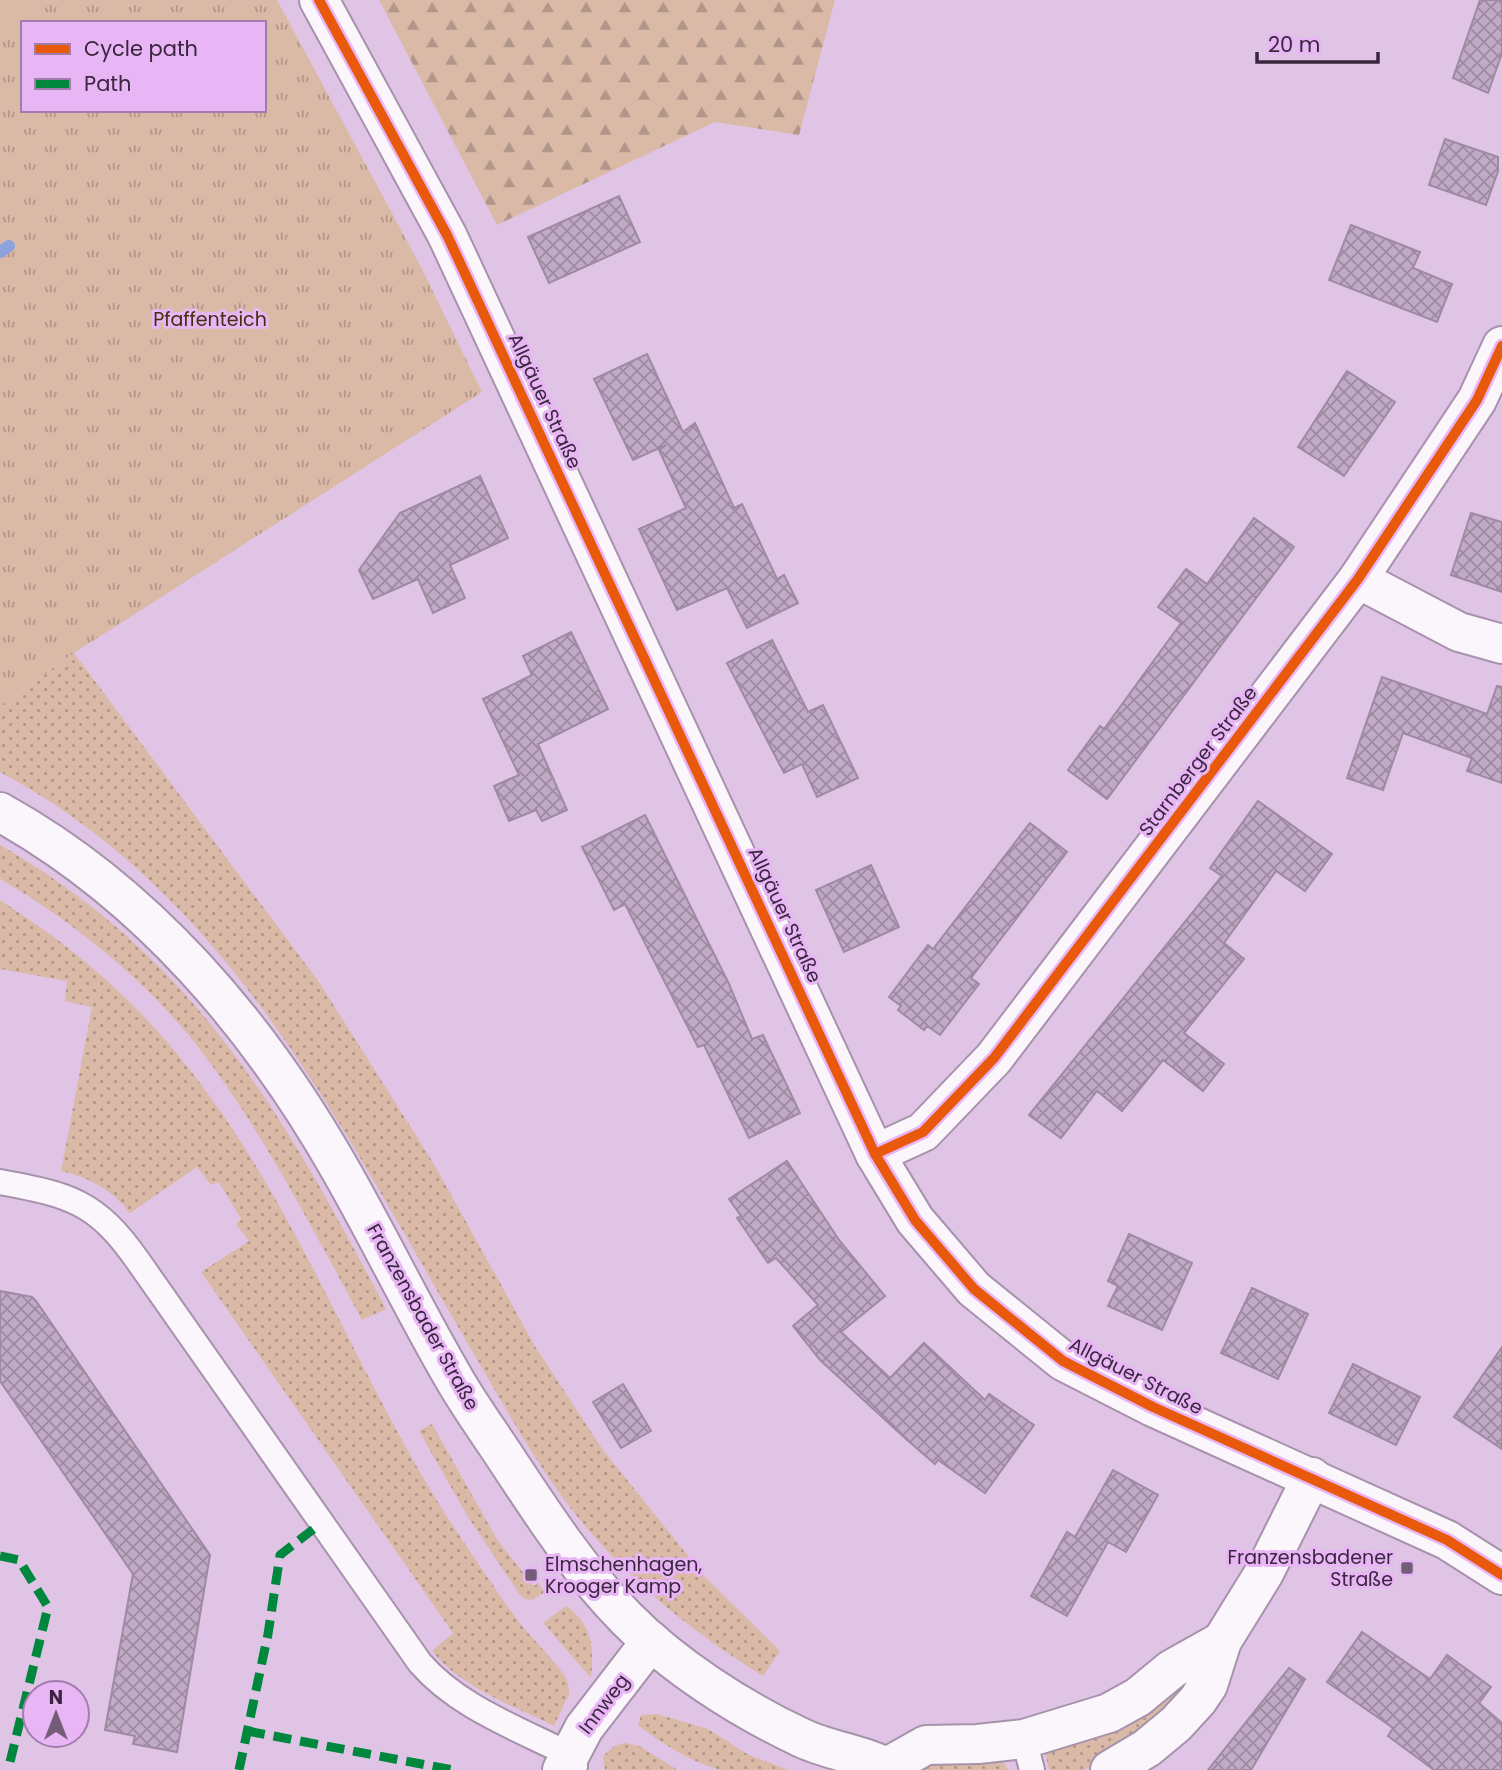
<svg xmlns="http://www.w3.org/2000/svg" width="1502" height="1770" viewBox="0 0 1502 1770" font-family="Poppins,sans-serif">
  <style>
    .grass { fill: url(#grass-dots) }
    .forest { fill: url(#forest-firs) }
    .park { fill: url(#park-tufts); fill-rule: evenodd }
    .garden { fill: #dab9a6 }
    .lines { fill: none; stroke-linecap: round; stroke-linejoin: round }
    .stream { stroke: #8ea3dd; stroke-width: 12 }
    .building { fill: url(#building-cross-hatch); stroke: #9f89a3; stroke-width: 2 }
    .lane-casing { stroke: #a792ac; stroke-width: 28 }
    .street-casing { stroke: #a792ac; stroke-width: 42 }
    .lane { stroke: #faf6fb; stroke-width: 24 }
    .street { stroke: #faf6fb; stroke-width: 38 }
    .quiet { stroke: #00873e; stroke-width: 9; stroke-dasharray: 18 9; stroke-linecap: butt }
    .cycleway-casing { stroke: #e8b5f5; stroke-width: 15 }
    .cycleway { stroke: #e8590c; stroke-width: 10 }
    .poi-dot { fill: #745d79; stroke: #e8b5f5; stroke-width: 2.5 }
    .labels { text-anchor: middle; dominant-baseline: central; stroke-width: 6; stroke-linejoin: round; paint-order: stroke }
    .park-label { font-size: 19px; fill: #422f0c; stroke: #e8b5f5 }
    .street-label { font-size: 19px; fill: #3a263f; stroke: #e8b5f5 }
    .poi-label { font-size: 19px; fill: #3a263f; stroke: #e8b5f5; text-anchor: end }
  </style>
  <defs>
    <pattern id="grass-dots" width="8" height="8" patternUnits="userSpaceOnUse" patternTransform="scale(1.75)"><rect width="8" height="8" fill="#dab9a6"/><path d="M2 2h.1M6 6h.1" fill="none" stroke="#b29689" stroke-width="1.8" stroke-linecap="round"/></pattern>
    <pattern id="forest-firs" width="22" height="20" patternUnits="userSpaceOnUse" patternTransform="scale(1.75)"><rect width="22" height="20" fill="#dab9a6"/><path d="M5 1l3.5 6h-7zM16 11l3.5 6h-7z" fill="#b29689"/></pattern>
    <pattern id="park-tufts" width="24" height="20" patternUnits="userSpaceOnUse" patternTransform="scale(1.75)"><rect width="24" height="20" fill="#dab9a6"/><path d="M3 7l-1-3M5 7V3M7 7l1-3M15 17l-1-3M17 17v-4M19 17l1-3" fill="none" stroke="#b29689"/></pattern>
    <pattern id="building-cross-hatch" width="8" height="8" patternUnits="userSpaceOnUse" patternTransform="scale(1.75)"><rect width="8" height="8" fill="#c0aac6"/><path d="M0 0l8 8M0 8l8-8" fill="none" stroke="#9d8aa2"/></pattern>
  </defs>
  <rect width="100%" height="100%" fill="#e0c4e6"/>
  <g class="grass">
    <path d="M 74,653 L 319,982 L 434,1164 L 536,1348 L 603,1450 L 706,1578 L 780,1651 L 763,1676 C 699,1636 641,1591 592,1534 C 541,1476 503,1403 464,1337 C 338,1122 229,895 0,772 L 0,706 Z"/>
    <path d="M 0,845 C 196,958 284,1115 386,1309 L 362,1320 C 315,1233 269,1144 211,1064 C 157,989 79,925 0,879 Z"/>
    <path d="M 0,900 C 69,944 131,996 182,1060 C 301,1206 360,1390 465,1544 C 483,1570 500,1597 519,1622 C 533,1640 551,1656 564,1675 C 568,1680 569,1687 569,1694 L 554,1726 C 512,1705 462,1688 432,1651 L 453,1633 L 201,1272 L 249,1241 L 236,1224 L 241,1219 L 219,1182 L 211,1185 L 197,1167 L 130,1213 C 111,1189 90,1178 61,1171 L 92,1007 L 65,1001 L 67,981 L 0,969 Z"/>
    <path d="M 432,1424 L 498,1541 L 534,1586 L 538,1583 L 545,1592 L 532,1600 L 525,1599 L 520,1595 L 468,1517 L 419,1431 Z"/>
    <path d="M 566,1606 C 593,1625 594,1648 591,1678 L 543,1623 Z"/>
    <path d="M 1188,1678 L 1188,1692 L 1112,1756 L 1083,1770 L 1049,1770 L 1045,1751 Z"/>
    <path d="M 657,1714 L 708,1729 L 747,1754 L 788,1770 C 768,1770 741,1770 721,1770 C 692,1763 661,1743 638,1725 L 641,1715 Z"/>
    <path d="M 625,1743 L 639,1746 L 678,1770 L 605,1770 L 603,1757 C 610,1748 614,1745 625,1743 Z"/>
    <path d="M 901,1753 L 1001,1759 L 1008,1770 L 898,1770 Z"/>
  </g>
  <path class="forest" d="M 379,0 L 835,0 L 799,135 L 715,122 L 497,225 Z"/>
  <path class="park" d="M 0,0 L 277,0 L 421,267 L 482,392 L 74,653 L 0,706 ZM 23,23 L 264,23 L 264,110 L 23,110 Z"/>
  <path class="garden" d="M 0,0 L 56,0 L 0,41 Z"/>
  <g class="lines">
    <path class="stream" d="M 0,252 L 9,246"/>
  </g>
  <g class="building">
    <path d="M 1480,0 L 1502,0 L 1502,53 L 1488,93 L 1453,78 Z"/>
    <path d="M 1445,139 L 1498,157 L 1498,171 L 1486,205 L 1429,185 Z"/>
    <path d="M 619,196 L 640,242 L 549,283 L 528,237 Z"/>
    <path d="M 1351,225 L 1420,252 L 1413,268 L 1452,284 L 1437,322 L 1329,280 Z"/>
    <path d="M 647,354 L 683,432 L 695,423 L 734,508 L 742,504 L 777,579 L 784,575 L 798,603 L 747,628 L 727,588 L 677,610 L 639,529 L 686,508 L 659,450 L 666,445 L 633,460 L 594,379 Z"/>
    <path d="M 1347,371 L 1395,402 L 1344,476 L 1298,447 Z"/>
    <path d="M 480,476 L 508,538 L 450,565 L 465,598 L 433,613 L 418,579 L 373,599 L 359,570 L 400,513 Z"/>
    <path d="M 1471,513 L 1502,522 L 1502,592 L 1451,575 Z"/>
    <path d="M 1254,518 L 1294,547 L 1107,799 L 1068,770 L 1100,726 L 1104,729 L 1181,623 L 1158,607 L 1186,569 L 1207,584 Z"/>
    <path d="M 571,632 L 608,709 L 538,744 L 567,810 L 542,821 L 536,810 L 509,821 L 494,786 L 519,775 L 483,699 L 532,675 L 523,656 Z"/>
    <path d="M 772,640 L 808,712 L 823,705 L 858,778 L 817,797 L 802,764 L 784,773 L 727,663 Z"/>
    <path d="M 1382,677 L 1487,714 L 1497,686 L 1502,687 L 1502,783 L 1467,771 L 1472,758 L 1403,733 L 1383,790 L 1347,778 Z"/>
    <path d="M 1258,801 L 1332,854 L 1305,891 L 1276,871 L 1224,943 L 1244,959 L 1184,1033 L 1224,1064 L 1203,1091 L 1163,1060 L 1122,1111 L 1097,1091 L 1061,1138 L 1029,1115 L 1222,876 L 1210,868 Z"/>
    <path d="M 645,815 L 729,984 L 752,1039 L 763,1035 L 800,1113 L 749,1138 L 704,1045 L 698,1047 L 625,904 L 614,910 L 582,847 Z"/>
    <path d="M 1030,823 L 1067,852 L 971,978 L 979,984 L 940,1035 L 927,1026 L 924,1030 L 898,1010 L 901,1006 L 889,997 L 928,945 L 933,949 Z"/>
    <path d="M 871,865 L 899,927 L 844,952 L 816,890 Z"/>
    <path d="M 787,1161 L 839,1240 L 885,1296 L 841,1332 L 890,1378 L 924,1343 L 985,1400 L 989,1394 L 1034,1425 L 985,1493 L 938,1460 L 935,1464 L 906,1439 L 820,1360 L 793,1326 L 818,1305 L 776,1258 L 768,1263 L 737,1218 L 741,1216 L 729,1199 Z"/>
    <path d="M 1129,1234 L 1192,1263 L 1162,1330 L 1108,1306 L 1118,1286 L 1108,1281 Z"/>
    <path d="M 1252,1288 L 1308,1314 L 1278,1379 L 1221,1353 Z"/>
    <path d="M 0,1291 L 32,1297 L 36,1301 L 210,1555 L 177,1752 L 133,1744 L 135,1736 L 105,1730 L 133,1574 L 0,1381 Z"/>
    <path d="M 1502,1347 L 1502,1449 L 1454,1417 Z"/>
    <path d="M 1353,1364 L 1420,1397 L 1396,1445 L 1329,1413 Z"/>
    <path d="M 623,1384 L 651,1431 L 621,1448 L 593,1402 Z"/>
    <path d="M 1113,1470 L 1158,1495 L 1126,1552 L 1108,1542 L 1067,1616 L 1031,1596 L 1067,1532 L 1075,1537 Z"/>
    <path d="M 1362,1632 L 1430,1679 L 1447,1655 L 1491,1687 L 1479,1703 L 1502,1723 L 1502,1770 L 1434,1770 L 1388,1736 L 1393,1728 L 1327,1682 Z"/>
    <path d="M 1289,1668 L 1305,1679 L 1251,1770 L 1208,1770 Z"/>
  </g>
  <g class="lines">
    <g class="lane-casing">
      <g id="lane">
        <path d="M 0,1182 C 70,1195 96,1201 138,1261 L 420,1663 C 458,1707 517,1728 568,1754 L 575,1766"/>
        <path d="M 1024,1739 L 1032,1770"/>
      </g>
    </g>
    <g class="street-casing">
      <g id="street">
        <path d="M 319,0 L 447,235 L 875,1154 L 915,1220 L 974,1289 L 1063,1361 L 1153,1407 L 1447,1540 L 1502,1575"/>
        <path d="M 1358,579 L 1459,632 L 1502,644"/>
        <path d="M 0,812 C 146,893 258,1025 340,1169 C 380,1239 415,1312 456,1382 C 473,1411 493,1438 511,1466 C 546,1519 580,1571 625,1617 C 673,1666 740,1709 802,1738 C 829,1751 867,1755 891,1770"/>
        <path d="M 875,1154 L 923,1132 L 994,1058 L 1358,579 L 1477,400 L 1502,346"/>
        <path d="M 887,1767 L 926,1745 L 978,1744 L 1024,1739 L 1109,1713 L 1138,1697 L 1172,1669 L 1222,1641"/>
        <path d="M 562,1770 L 584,1728 L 651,1641"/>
        <path d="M 1110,1770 L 1147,1748 L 1176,1724 L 1198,1700 L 1208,1685 L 1222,1641 L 1264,1573 L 1312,1477"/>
      </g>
    </g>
    <use href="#lane" class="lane"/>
    <use href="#street" class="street"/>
    <g class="quiet">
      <path d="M 0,1556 L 19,1560 L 48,1607 L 8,1770"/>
      <path d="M 247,1731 L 453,1770"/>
      <path d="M 239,1770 L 268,1634 L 280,1555 L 320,1524"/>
    </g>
    <g class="cycleway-casing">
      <g id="cycleway">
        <path d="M 319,0 L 447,235 L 875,1154 L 915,1220 L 974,1289 L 1063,1361 L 1153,1407 L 1447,1540 L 1502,1575"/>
        <path d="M 875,1154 L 923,1132 L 994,1058 L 1358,579 L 1477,400 L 1502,346"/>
      </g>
    </g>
    <use href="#cycleway" class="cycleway"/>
  </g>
  <g class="poi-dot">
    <rect x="1400" y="1561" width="14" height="14" rx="3.5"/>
    <rect x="524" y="1568" width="14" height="14" rx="3.5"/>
  </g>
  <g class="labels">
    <g class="park-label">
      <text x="210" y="319">Pfaffenteich</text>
    </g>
    <g class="street-label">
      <text transform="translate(545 401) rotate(65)">Allgäuer Straße</text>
      <text transform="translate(1198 761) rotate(-53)">Starnberger Straße</text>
      <text transform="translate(785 915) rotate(65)">Allgäuer Straße</text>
      <text transform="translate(423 1317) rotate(61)">Franzensbader Straße</text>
      <text transform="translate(1136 1376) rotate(27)">Allgäuer Straße</text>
      <text transform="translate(604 1704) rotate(-53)">Innweg</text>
    </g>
    <g class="poi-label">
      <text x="1393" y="1557">Franzensbadener<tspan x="1393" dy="22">Straße</tspan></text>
      <text x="545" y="1564" text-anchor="start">Elmschenhagen,<tspan x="545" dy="22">Krooger Kamp</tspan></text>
    </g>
  </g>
  <rect x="21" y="21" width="245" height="91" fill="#e8b5f5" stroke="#a27cac" stroke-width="2"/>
  <rect x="35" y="44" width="35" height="10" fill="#e8590c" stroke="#a27cac" stroke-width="2"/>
  <text x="84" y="56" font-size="21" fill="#3a263f">Cycle path</text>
  <rect x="35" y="79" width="35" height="10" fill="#00873e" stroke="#a27cac" stroke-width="2"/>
  <text x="84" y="91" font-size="21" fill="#3a263f">Path</text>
  <g transform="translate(56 1714)"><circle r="33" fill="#e8b5f5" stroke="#a27cac" stroke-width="2"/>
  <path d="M0-5L12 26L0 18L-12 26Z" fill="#745d79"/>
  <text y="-10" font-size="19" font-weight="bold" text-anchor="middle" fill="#3a263f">N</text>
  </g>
  <path d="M1257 52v10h121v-10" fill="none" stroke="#3a263f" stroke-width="3.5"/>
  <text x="1268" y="52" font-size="21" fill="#3a263f" stroke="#e8b5f5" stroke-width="5" paint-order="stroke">20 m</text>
</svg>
